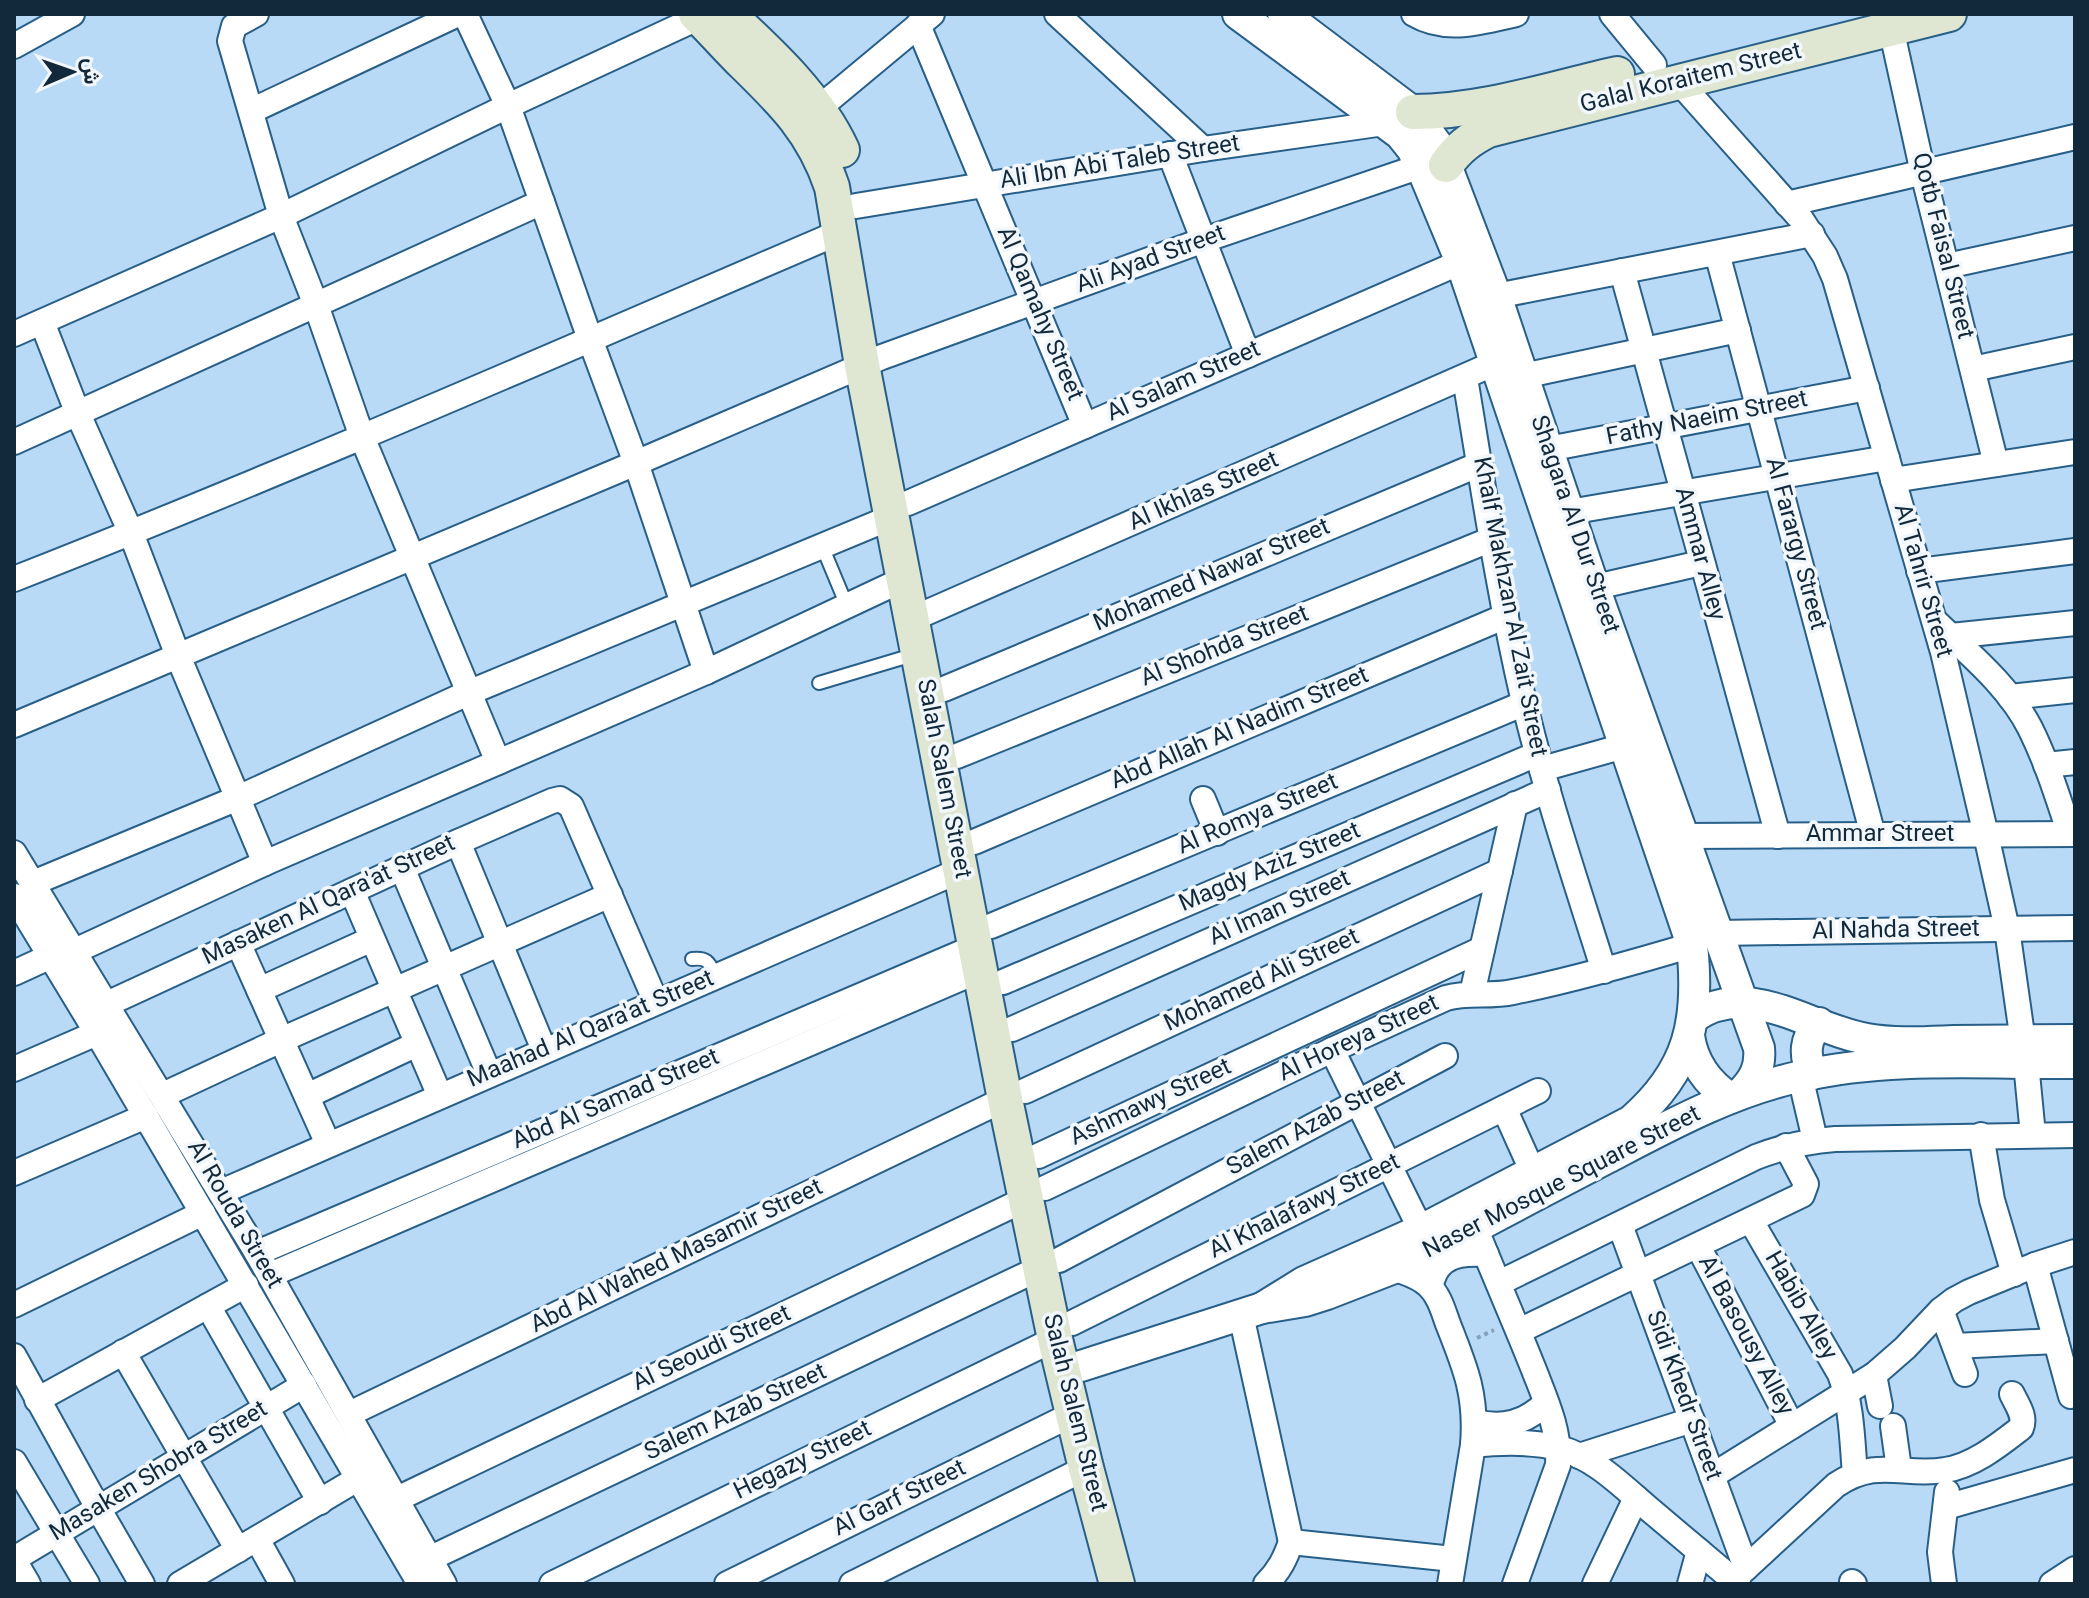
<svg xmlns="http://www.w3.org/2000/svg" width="2089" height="1598" viewBox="0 0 2089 1598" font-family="Georgia,Vazirmatn,serif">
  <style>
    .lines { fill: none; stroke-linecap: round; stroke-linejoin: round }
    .service-casing { stroke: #285f88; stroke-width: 16 }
    .minor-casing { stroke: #285f88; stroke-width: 28 }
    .tertiary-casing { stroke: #285f88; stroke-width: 34 }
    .secondary-casing { stroke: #285f88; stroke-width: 38 }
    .path { stroke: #83a1ba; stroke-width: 4; stroke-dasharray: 4 4; stroke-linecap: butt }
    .service { stroke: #fff; stroke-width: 12 }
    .minor { stroke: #fff; stroke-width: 24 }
    .tertiary { stroke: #fff; stroke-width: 30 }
    .secondary { stroke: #dfe6d1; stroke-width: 34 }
    .labels { text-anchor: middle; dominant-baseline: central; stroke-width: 7; stroke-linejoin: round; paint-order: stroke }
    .street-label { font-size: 24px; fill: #12293b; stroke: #f2f7fc }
  </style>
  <rect width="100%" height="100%" fill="#b9daf7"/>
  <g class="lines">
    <g class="service-casing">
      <g id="service">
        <path d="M 822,546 L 847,606"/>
        <path d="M 819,683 L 916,654"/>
        <path d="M 692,959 C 708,957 709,963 716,976"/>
      </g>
    </g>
    <g class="minor-casing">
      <g id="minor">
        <path d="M 256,14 L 234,26 L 230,41 L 281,216 L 316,305 L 362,437 L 498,762"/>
        <path d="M 465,14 L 508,106 L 542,202"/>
        <path d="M 1057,14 L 1203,149"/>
        <path d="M 1414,14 C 1446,33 1481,22 1516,14"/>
        <path d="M 1612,14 L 1654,65"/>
        <path d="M 918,25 L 1085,426"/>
        <path d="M 1891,28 L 1923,173 L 1996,464"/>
        <path d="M 14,46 L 72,14"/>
        <path d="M 1679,82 L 1801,219 L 1825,256 L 1835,279 L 1943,652 L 1986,835 L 2007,929 L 2026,1063 L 2033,1135"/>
        <path d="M 819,108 L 932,14"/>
        <path d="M 251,111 L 458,14"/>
        <path d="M 1170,154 L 1248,355"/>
        <path d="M 1787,204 L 2075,137"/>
        <path d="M 856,206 L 1203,149 L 1384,123"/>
        <path d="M 1717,253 L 1873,835"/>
        <path d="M 1947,266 L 2075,238"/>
        <path d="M 1622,271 L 1778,836"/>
        <path d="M 1496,296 L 1812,234"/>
        <path d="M 42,322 L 78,414 L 131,533 L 178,656 L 265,863"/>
        <path d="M 14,334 L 281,216 L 508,106 L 706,14"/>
        <path d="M 1973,369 L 2075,347"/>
        <path d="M 1523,376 L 1738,330"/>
        <path d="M 1465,378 C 1483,486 1499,595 1524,702 C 1546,793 1576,882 1604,971"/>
        <path d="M 14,442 L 542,202 L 590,339 L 636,463 L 706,672"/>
        <path d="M 1548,449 L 1867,388"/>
        <path d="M 1893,480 L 2075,452"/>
        <path d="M 908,503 L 1461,262"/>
        <path d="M 1569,512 L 1887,458"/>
        <path d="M 1919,571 L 2075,551"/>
        <path d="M 14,579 C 292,470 565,350 840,232"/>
        <path d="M 1578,591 L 1701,563"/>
        <path d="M 912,619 L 1495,363"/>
        <path d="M 1935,621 C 1969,654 2008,685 2030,728 C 2047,762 2058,798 2070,834"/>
        <path d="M 1951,636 L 2075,623"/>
        <path d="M 944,689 L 1480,464"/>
        <path d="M 2010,697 L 2075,690"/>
        <path d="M 14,725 L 636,463 L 882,357 L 1204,240 L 1421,166"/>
        <path d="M 957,756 L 1492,539"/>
        <path d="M 2046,765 L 2075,762"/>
        <path d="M 1542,769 L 1624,746"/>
        <path d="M 1203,799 L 1217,833"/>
        <path d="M 1685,836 L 2075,834"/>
        <path d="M 458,842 L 544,1050"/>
        <path d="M 974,842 L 1506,616"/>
        <path d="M 14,853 L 257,1253 L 444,1584"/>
        <path d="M 402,868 L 489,1074"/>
        <path d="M 33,883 L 238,798 L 468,693 L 892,517"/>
        <path d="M 352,891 L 440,1096"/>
        <path d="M 14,896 L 97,1033 L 420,1584"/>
        <path d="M 991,926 L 1525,703"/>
        <path d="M 1717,933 L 2075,928"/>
        <path d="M 238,943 L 328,1144"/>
        <path d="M 75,951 L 265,863 L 706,672 L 904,579"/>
        <path d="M 14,973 L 51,956"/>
        <path d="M 1003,982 L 1537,754"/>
        <path d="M 259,990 L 372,939"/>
        <path d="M 1472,994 L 1515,804"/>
        <path d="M 107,1004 L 458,842 L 552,801 L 560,799 L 571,806 L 656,1002"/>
        <path d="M 1012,1029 L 1548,790"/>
        <path d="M 1332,1050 L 1421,1230"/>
        <path d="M 14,1069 L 97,1033"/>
        <path d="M 1800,1076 L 1815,1140"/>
        <path d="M 1025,1091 L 1500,871"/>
        <path d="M 163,1095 L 281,1040 L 610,895"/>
        <path d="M 307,1096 L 417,1044"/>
        <path d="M 1504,1108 L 1539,1186"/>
        <path d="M 1981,1135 L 1992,1200 L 2014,1274"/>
        <path d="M 1038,1156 L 1482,949"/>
        <path d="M 14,1173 L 146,1116"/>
        <path d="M 1045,1188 L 1332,1050 L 1446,998 C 1468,992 1490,997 1513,992 C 1573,980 1632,963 1692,945"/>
        <path d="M 221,1192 L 961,870"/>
        <path d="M 1751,1221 L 1840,1374 C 1852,1406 1852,1440 1855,1474"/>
        <path d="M 1620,1225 L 1746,1568"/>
        <path d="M 1475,1227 C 1494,1275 1515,1322 1534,1370 C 1546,1401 1560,1431 1558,1465 L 1515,1584"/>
        <path d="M 1698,1246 L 1792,1426"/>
        <path d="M 257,1253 L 975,947"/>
        <path d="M 1059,1260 L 1445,1056"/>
        <path d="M 2035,1265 L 2071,1396"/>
        <path d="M 1394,1268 C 1406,1273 1419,1276 1428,1285 C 1439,1295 1443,1310 1448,1324 C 1466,1369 1477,1396 1473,1445 L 1450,1584"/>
        <path d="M 270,1275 L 980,970"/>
        <path d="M 1499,1283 L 1756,1157 C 1782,1147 1807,1141 1835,1139 L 2075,1135"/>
        <path d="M 1430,1286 C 1432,1281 1434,1273 1438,1268 C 1449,1253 1469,1253 1486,1254"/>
        <path d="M 14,1305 L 203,1213"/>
        <path d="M 208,1306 L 320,1502"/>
        <path d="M 1941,1310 L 1965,1374"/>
        <path d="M 1241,1315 L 1291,1542 L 1453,1559"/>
        <path d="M 1072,1323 L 1538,1091"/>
        <path d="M 1519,1331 L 1802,1195 L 1806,1184 L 1786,1146"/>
        <path d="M 1955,1346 L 2056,1341"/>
        <path d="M 123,1352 L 238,1550"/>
        <path d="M 14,1356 L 98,1508 L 142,1584"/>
        <path d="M 1874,1375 L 1880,1406"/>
        <path d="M 37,1400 L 246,1285"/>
        <path d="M 349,1414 L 1005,1099"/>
        <path d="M 1475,1422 C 1503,1429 1525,1423 1546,1403"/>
        <path d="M 1893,1426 L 1899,1469"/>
        <path d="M 1473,1445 C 1501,1442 1531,1441 1559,1448 C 1594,1457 1622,1486 1649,1509 C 1679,1534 1708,1559 1738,1584"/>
        <path d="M 1579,1456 L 1692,1420"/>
        <path d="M 14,1462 L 87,1584"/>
        <path d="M 1712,1476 L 1874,1375 L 1905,1348 L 1941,1310 L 1954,1300 L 1969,1292 L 2035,1265 L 2075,1252"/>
        <path d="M 397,1499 L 1026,1199"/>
        <path d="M 1946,1507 L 2075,1470"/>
        <path d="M 257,1539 L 282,1584"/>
        <path d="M 431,1558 L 1040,1268"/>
        <path d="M 14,1559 L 304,1385"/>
        <path d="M 14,1560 L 28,1584"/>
        <path d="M 1733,1580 L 1836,1485 C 1878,1457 1903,1477 1945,1470 C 1973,1466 1999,1445 2021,1428 C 2026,1416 2017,1405 2012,1394"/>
        <path d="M 1852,1582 L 1854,1584"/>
        <path d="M 180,1584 L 359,1478"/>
        <path d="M 552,1584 L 1055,1339"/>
        <path d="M 727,1584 L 1073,1414"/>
        <path d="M 852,1584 L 1086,1468"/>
        <path d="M 1266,1584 C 1279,1571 1285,1559 1291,1542"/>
        <path d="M 1595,1584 L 1636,1498"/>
        <path d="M 1690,1584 L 1699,1551"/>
        <path d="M 1944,1584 L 1940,1552 L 1947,1492"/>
        <path d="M 2052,1584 L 2075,1569"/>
      </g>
    </g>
    <g class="tertiary-casing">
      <g id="tertiary">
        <path d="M 1238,14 L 1400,134 L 1412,149 L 1421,166 L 1461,262 L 1692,945 C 1700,1020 1690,1070 1631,1121 L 1421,1230 L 1304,1282 L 1262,1308"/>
        <path d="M 1283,14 L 1413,112 L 1438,146 L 1446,165 L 1496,296 L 1594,587 L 1759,1048 C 1761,1068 1754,1080 1740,1094"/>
        <path d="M 1694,1017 C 1749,978 1811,1030 1867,1039 C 1895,1044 1925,1042 1953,1041 C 1994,1041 2034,1040 2075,1040"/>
        <path d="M 1689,1036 C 1693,1063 1707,1083 1730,1098"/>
        <path d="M 1813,1074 C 1803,1055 1805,1038 1819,1023"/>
        <path d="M 1081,1366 L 1262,1308 L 1305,1301 L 1327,1294 L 1394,1268 L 1435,1249 C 1492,1218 1550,1188 1607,1158 C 1670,1125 1732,1091 1802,1076 C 1891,1056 1985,1064 2075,1063"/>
      </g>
    </g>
    <g class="secondary-casing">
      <g id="secondary">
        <path d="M 696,14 C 711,29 724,44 739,59 C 781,100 813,130 832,187 L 862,365 L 1005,1099 L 1055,1339 L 1086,1468 L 1117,1584"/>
        <path d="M 728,14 C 771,54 817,96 842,150"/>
        <path d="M 1413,112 C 1482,112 1551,89 1617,74"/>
        <path d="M 1446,165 C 1458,148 1470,139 1488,130 L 1949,14"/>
      </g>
    </g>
    <path class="path" d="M 1477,1338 L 1494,1330"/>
    <use href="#service" class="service"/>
    <use href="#minor" class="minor"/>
    <use href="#tertiary" class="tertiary"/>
    <use href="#secondary" class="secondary"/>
  </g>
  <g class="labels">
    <g class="street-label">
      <text transform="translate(1691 79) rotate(-14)">Galal Koraitem Street</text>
      <text transform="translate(1120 163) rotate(-9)">Ali Ibn Abi Taleb Street</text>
      <text transform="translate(1942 246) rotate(76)">Qotb Faisal Street</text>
      <text transform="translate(1151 260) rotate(-20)">Ali Ayad Street</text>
      <text transform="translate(1039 314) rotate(67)">Al Qamahy Street</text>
      <text transform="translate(1184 382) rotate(-24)">Al Salam Street</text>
      <text transform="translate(1707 419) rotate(-11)">Fathy Naeim Street</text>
      <text transform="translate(1204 492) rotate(-24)">Al Ikhlas Street</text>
      <text transform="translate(1574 525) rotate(71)">Shagara Al Dur Street</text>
      <text transform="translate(1795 544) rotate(75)">Al Farargy Street</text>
      <text transform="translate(1699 554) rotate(75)">Ammar Alley</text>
      <text transform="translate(1212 576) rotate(-23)">Mohamed Nawar Street</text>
      <text transform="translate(1922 581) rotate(74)">Al Tahrir Street</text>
      <text transform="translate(1509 607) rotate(79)">Khalf Makhzan Al Zait Street</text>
      <text transform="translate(1225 647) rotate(-22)">Al Shohda Street</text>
      <text transform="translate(1240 729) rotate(-23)">Abd Allah Al Nadim Street</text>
      <text transform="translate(943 779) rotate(79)">Salah Salem Street</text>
      <text transform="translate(1258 815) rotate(-23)">Al Romya Street</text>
      <text x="1880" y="835">Ammar Street</text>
      <text transform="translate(1270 868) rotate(-23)">Magdy Aziz Street</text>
      <text transform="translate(329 901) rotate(-25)">Masaken Al Qara'at Street</text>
      <text transform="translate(1280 909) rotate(-24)">Al Iman Street</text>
      <text transform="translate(1896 931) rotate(-1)">Al Nahda Street</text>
      <text transform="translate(1262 981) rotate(-25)">Mohamed Ali Street</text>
      <text transform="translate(591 1030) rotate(-23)">Maahad Al Qara'at Street</text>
      <text transform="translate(1359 1039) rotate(-25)">Al Horeya Street</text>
      <text transform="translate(616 1100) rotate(-23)">Abd Al Samad Street</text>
      <text transform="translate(1151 1103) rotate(-25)">Ashmawy Street</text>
      <text transform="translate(1316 1124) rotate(-28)">Salem Azab Street</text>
      <text transform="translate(1562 1183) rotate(-27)">Naser Mosque Square Street</text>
      <text transform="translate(1305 1207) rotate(-26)">Al Khalafawy Street</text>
      <text transform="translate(234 1215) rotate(60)">Al Rouda Street</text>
      <text transform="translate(677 1257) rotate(-26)">Abd Al Wahed Masamir Street</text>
      <text transform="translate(1800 1306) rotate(60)">Habib Alley</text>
      <text transform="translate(1745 1336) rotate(62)">Al Basousy Alley</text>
      <text transform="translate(712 1349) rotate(-25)">Al Seoudi Street</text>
      <text transform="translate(1683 1396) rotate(70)">Sidi Khedr Street</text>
      <text transform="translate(736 1413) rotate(-25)">Salem Azab Street</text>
      <text transform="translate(1074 1413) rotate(76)">Salah Salem Street</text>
      <text transform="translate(803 1461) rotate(-26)">Hegazy Street</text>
      <text transform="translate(159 1472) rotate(-31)">Masaken Shobra Street</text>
      <text transform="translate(900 1499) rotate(-26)">Al Garf Street</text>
    </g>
  </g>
  <rect width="2089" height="1598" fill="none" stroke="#12293b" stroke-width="32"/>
  <g transform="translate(72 72) rotate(88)" stroke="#f2f7fc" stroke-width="6" paint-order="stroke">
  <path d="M0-6L14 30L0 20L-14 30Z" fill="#12293b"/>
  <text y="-12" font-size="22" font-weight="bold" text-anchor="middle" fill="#12293b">ش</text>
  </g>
</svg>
